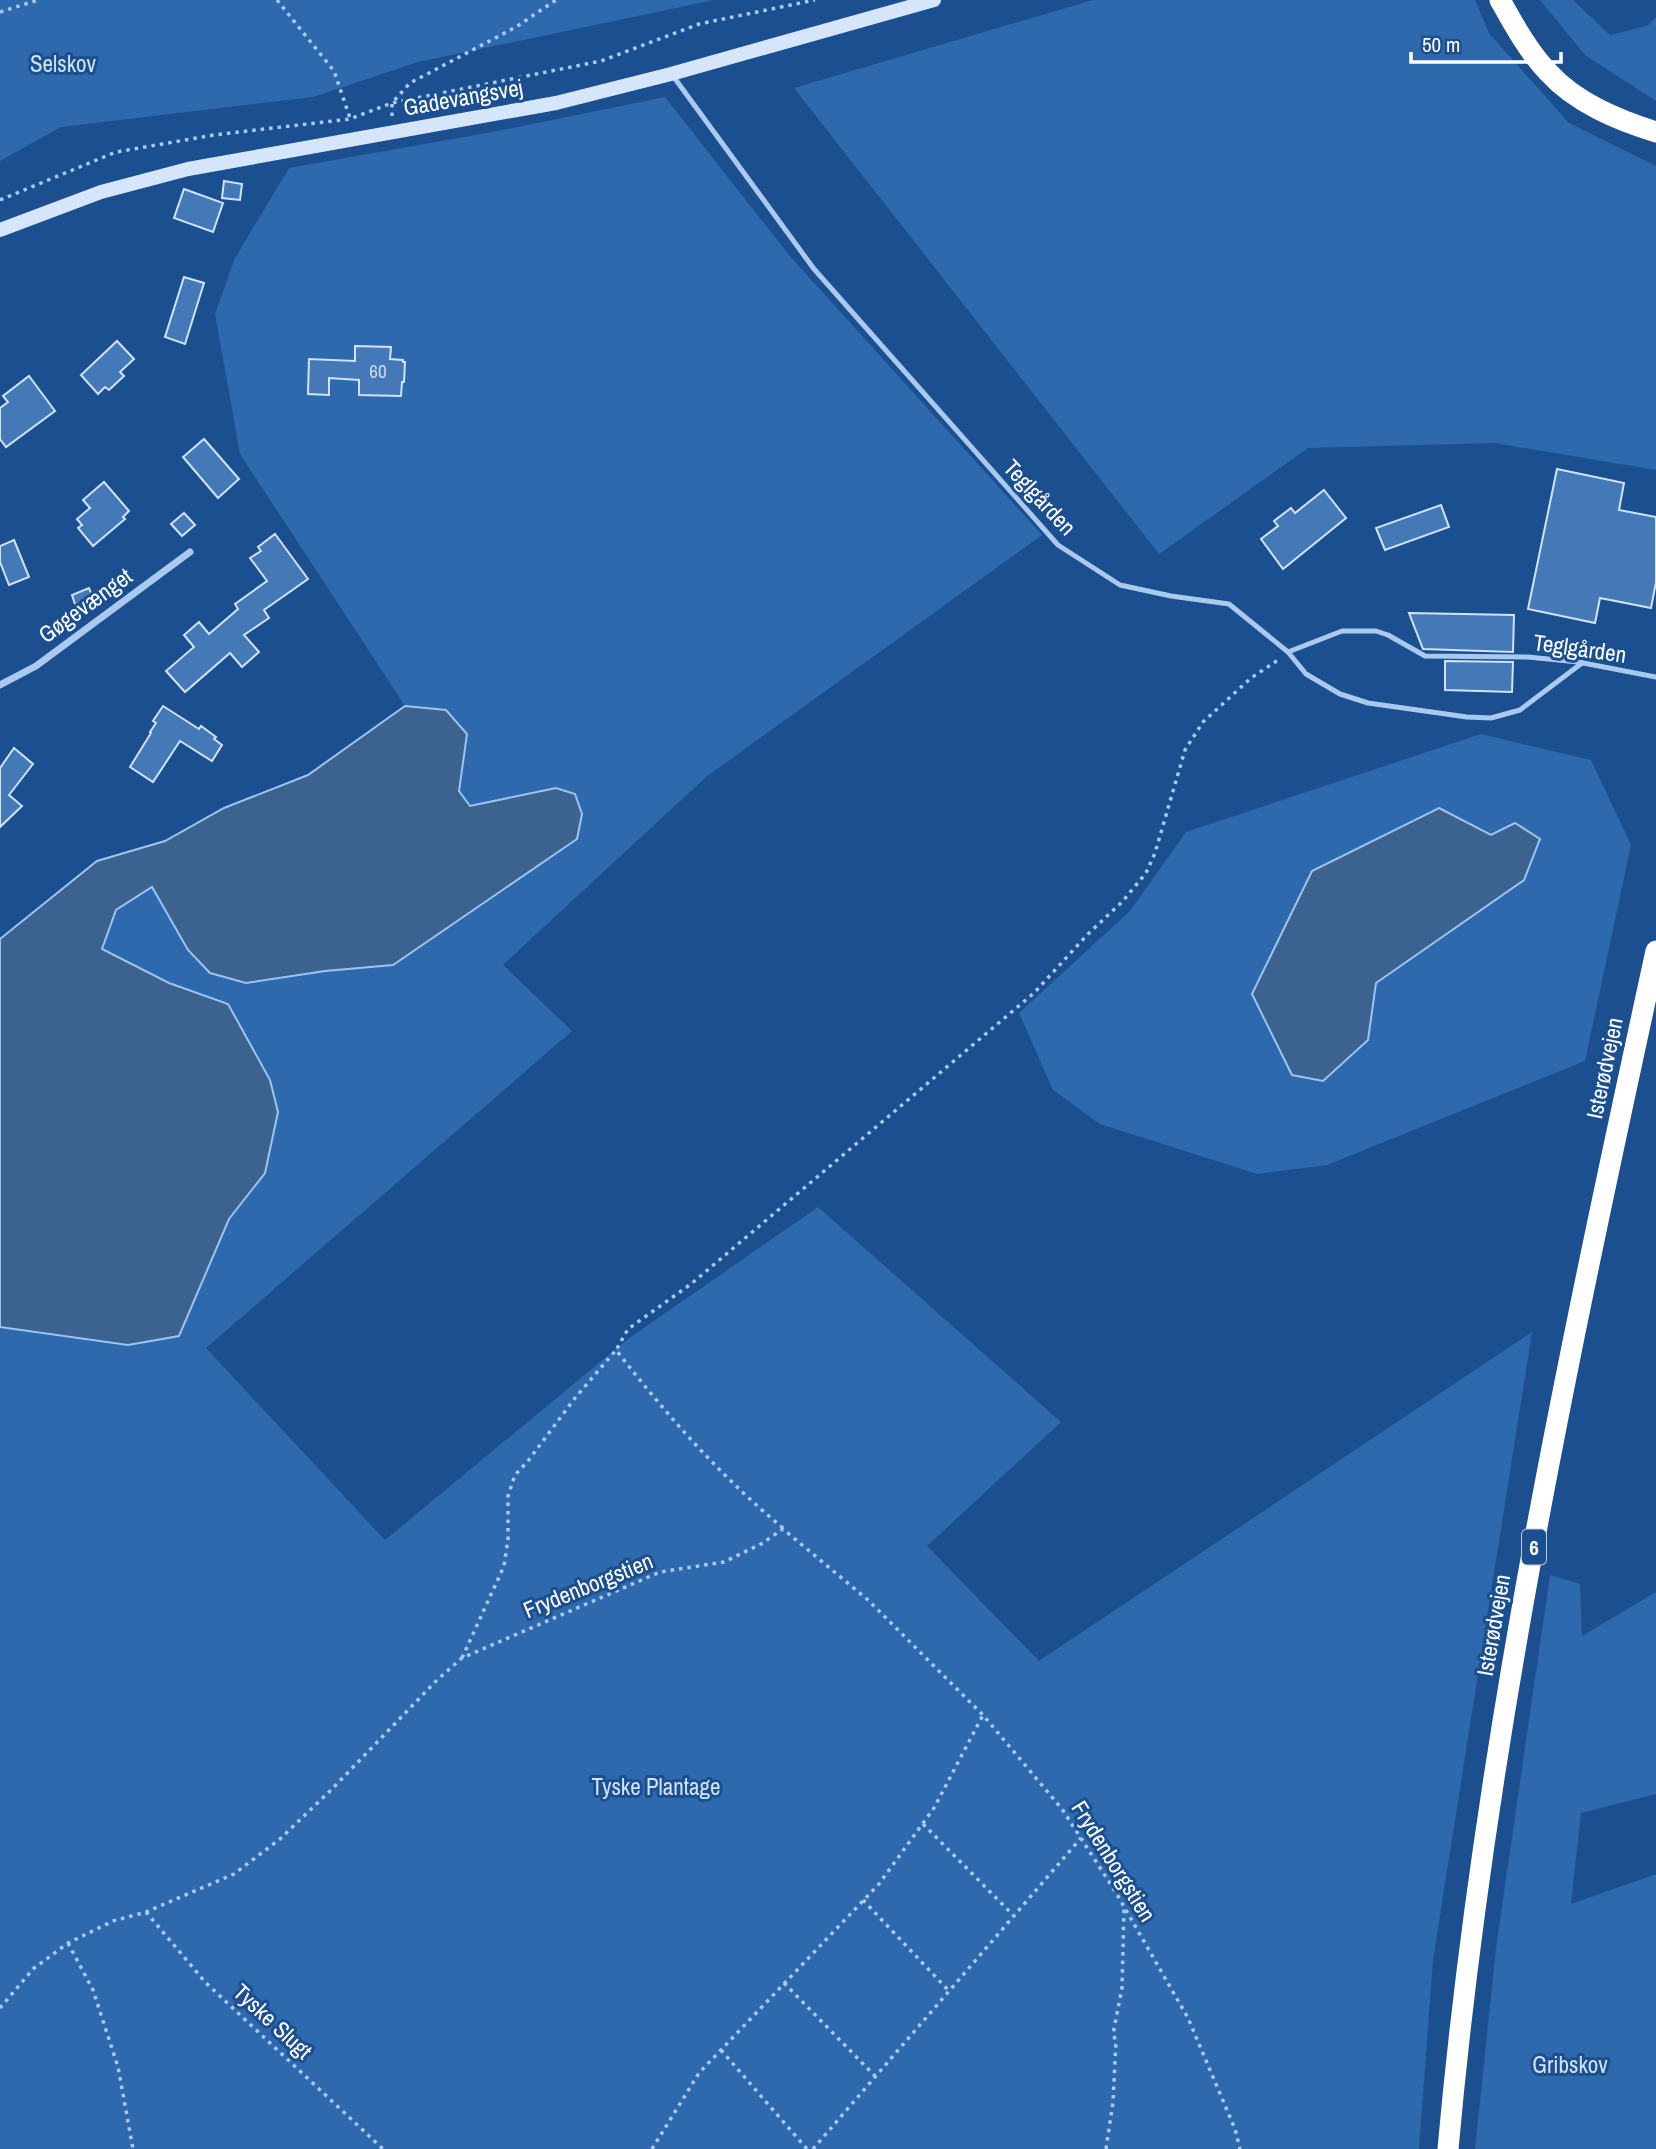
<svg xmlns="http://www.w3.org/2000/svg" width="1656" height="2149" viewBox="0 0 1656 2149" font-family="'Archivo Narrow',sans-serif">
  <style>
    .green { fill: #2e69ad; fill-rule: evenodd }
    .water { fill: #3c6290; stroke: #9cc4f0; stroke-width: 2 }
    .building { fill: #4478b7; stroke: #cfe3fa; stroke-width: 2 }
    .lines { fill: none; stroke-linecap: round; stroke-linejoin: round }
    .path { stroke: #a9c9ee; stroke-width: 3.5; stroke-dasharray: 3.5 5; stroke-linecap: butt }
    .lane { stroke: #a9c9ee; stroke-width: 5 }
    .street { stroke: #a9c9ee; stroke-width: 7 }
    .secondary { stroke: #d6e6fa; stroke-width: 14 }
    .highway { stroke: #fff; stroke-width: 21 }
    .labels { text-anchor: middle; dominant-baseline: central; stroke-width: 6; stroke-linejoin: round; paint-order: stroke }
    .number-label { font-size: 19px; fill: #d0dded }
    .shield { fill: #1b4f8f; stroke: #bbcadd; stroke-width: 2 }
    .shield-label { font-size: 21px; font-weight: bold; fill: #fff }
    .park-label { font-size: 23px; fill: #cfe3fa; stroke: #1b4f8f }
    .street-label { font-size: 23px; fill: #fff; stroke: #1b4f8f }
  </style>
  <rect width="100%" height="100%" fill="#1b4f8f"/>
  <g class="green">
    <path d="M 0,0 L 714,0 L 418,62 L 313,97 L 61,127 L 0,161 Z"/>
    <path d="M 1093,0 L 1475,0 L 1489,33 L 1569,123 L 1656,166 L 1656,470 L 1495,443 L 1308,448 L 1159,554 L 794,88 Z"/>
    <path d="M 1540,0 L 1573,0 L 1610,35 L 1647,26 L 1656,17 L 1656,101 L 1585,55 Z"/>
    <path d="M 665,97 L 789,255 L 1042,535 L 706,777 L 503,965 L 572,1031 L 206,1348 L 385,1540 L 628,1339 L 818,1207 L 1061,1422 L 927,1546 L 1039,1661 L 1532,1332 L 1433,1960 L 1419,2149 L 0,2149 L 0,1327 L 128,1345 L 179,1336 L 229,1219 L 265,1173 L 228,1005 L 169,983 L 101,949 L 116,909 L 152,887 L 188,951 L 325,971 L 393,965 L 556,788 L 470,806 L 459,792 L 467,734 L 446,710 L 405,706 L 240,454 L 215,314 L 235,258 L 289,168 L 498,131 Z"/>
    <path d="M 1481,734 L 1591,760 L 1631,845 L 1585,1061 L 1327,1165 L 1257,1174 L 1100,1124 L 1053,1090 L 1019,1013 L 1130,911 L 1186,832 ZM 1439,808 L 1492,835 L 1524,880 L 1376,983 Z"/>
    <path d="M 1550,1575 L 1580,1584 L 1582,1636 L 1656,1592 L 1656,1794 L 1581,1813 L 1571,1904 L 1656,1874 L 1656,2149 L 1475,2149 L 1496,1948 Z"/>
  </g>
  <g class="water">
    <path d="M 405,706 L 446,710 L 467,734 L 459,791 L 470,806 L 556,788 L 575,794 L 582,814 L 577,839 L 393,965 L 325,971 L 246,983 L 210,973 L 188,950 L 152,887 L 116,910 L 102,949 L 169,983 L 228,1004 L 270,1080 L 278,1112 L 265,1173 L 229,1219 L 179,1336 L 128,1345 L 0,1327 L 0,939 L 97,861 L 165,841 L 224,808 L 308,775 Z"/>
    <path d="M 1439,808 L 1491,835 L 1515,823 L 1540,839 L 1524,880 L 1376,983 L 1368,1040 L 1323,1081 L 1292,1075 L 1252,994 L 1312,871 Z"/>
  </g>
  <g class="building">
    <path d="M 224,181 L 242,184 L 240,200 L 222,198 Z"/>
    <path d="M 184,189 L 223,203 L 213,232 L 174,218 Z"/>
    <path d="M 184,277 L 204,283 L 185,344 L 165,337 Z"/>
    <path d="M 117,341 L 134,359 L 120,372 L 124,376 L 109,390 L 105,387 L 98,394 L 81,375 Z"/>
    <path d="M 355,346 L 391,347 L 390,359 L 403,360 L 403,362 L 405,362 L 404,382 L 402,382 L 401,396 L 359,395 L 359,380 L 329,378 L 329,395 L 308,394 L 309,359 L 355,361 Z"/>
    <path d="M 29,376 L 55,411 L 6,447 L 0,439 L 0,408 L 8,402 L 3,396 Z"/>
    <path d="M 204,439 L 239,479 L 218,498 L 183,457 Z"/>
    <path d="M 1557,469 L 1624,483 L 1619,510 L 1656,517 L 1656,582 L 1651,608 L 1600,598 L 1595,623 L 1528,609 Z"/>
    <path d="M 104,482 L 129,511 L 123,517 L 125,519 L 93,546 L 78,528 L 82,525 L 77,519 L 90,508 L 83,500 Z"/>
    <path d="M 1324,490 L 1346,518 L 1283,569 L 1261,539 L 1278,526 L 1274,521 L 1291,508 L 1295,513 Z"/>
    <path d="M 1441,505 L 1449,527 L 1385,550 L 1376,528 Z"/>
    <path d="M 184,513 L 195,525 L 182,536 L 171,524 Z"/>
    <path d="M 275,534 L 308,579 L 264,610 L 269,618 L 244,635 L 259,652 L 242,667 L 230,653 L 185,692 L 166,671 L 194,647 L 184,635 L 199,622 L 209,634 L 238,609 L 235,604 L 267,581 L 250,558 L 261,551 L 258,547 Z"/>
    <path d="M 14,540 L 29,577 L 9,585 L 0,562 L 0,546 Z"/>
    <path d="M 89,588 L 96,606 L 78,613 L 72,595 Z"/>
    <path d="M 1409,613 L 1514,615 L 1513,652 L 1423,649 Z"/>
    <path d="M 1445,661 L 1513,662 L 1512,692 L 1445,690 Z"/>
    <path d="M 163,706 L 199,729 L 201,726 L 216,737 L 214,739 L 222,745 L 212,761 L 180,741 L 153,782 L 130,767 L 151,733 L 150,732 L 156,723 L 153,721 Z"/>
    <path d="M 14,748 L 33,764 L 9,795 L 22,806 L 0,827 L 0,768 Z"/>
  </g>
  <g class="lines">
    <g class="path">
      <path d="M 277,0 L 334,71 L 350,118"/>
      <path d="M 0,12 L 38,0"/>
      <path d="M 392,116 L 392,103 L 410,83 L 516,27 L 556,0"/>
      <path d="M 0,200 L 116,152 L 214,135 L 350,119 L 392,103 L 601,61 L 699,24 L 815,0"/>
      <path d="M 783,1528 C 720,1476 666,1414 616,1350 L 628,1329 L 691,1284 L 1034,993 L 1088,934 L 1122,902 L 1146,873 L 1155,853 L 1185,750 L 1203,722 L 1251,678 L 1278,660"/>
      <path d="M 462,1658 L 504,1566 L 508,1539 L 508,1496 L 515,1475 L 528,1461 L 575,1398 L 616,1350"/>
      <path d="M 923,1824 L 1013,1915"/>
      <path d="M 863,1900 L 948,1990"/>
      <path d="M 146,1912 L 205,1982 L 383,2149"/>
      <path d="M 68,1943 L 93,1990 L 118,2067 L 133,2149"/>
      <path d="M 784,1983 L 875,2076"/>
      <path d="M 0,2008 L 33,1969 L 68,1943 L 113,1921 L 146,1912 L 234,1874 L 280,1839 L 333,1788 L 437,1680 L 462,1658 L 660,1572 L 724,1562 L 761,1544 L 783,1529 L 868,1600 L 983,1715 L 1062,1809 L 1115,1891 L 1188,2018 L 1235,2129 L 1240,2149"/>
      <path d="M 721,2050 L 807,2149"/>
      <path d="M 652,2149 L 699,2073 L 879,1884 L 934,1808 L 983,1715"/>
      <path d="M 813,2149 L 1081,1838"/>
      <path d="M 1106,2149 L 1113,2102 L 1116,2041 L 1113,2034 L 1122,1988 L 1124,1908"/>
    </g>
    <g class="lane">
      <path d="M 673,76 L 814,269 L 1058,545 L 1120,585 L 1171,596 L 1229,604 L 1288,652 L 1342,631 L 1376,631 L 1388,635 L 1425,656 L 1528,657 L 1578,662 L 1656,677"/>
      <path d="M 1288,652 L 1306,674 L 1340,694 L 1368,703 L 1467,717 L 1491,718 L 1520,710 L 1582,663"/>
    </g>
    <path class="street" d="M 0,685 L 36,666 L 190,552"/>
    <path class="secondary" d="M 0,230 L 101,192 L 188,169 L 556,103 L 671,74 L 934,0"/>
    <g class="highway">
      <path d="M 1500,0 C 1514,25 1528,51 1548,72 C 1576,103 1618,120 1656,132"/>
      <path d="M 1448,2149 C 1484,1745 1570,1347 1656,951"/>
    </g>
  </g>
  <g class="labels">
    <g class="number-label">
      <text x="378" y="371">60</text>
    </g>
    <rect class="shield" x="1522" y="1529.5" width="24" height="35" rx="5"/>
    <g class="shield-label">
      <text x="1534" y="1547">6</text>
    </g>
    <g class="park-label">
      <text x="63" y="63">Selskov</text>
      <text x="656" y="1786">Tyske Plantage</text>
      <text x="1570" y="2064">Gribskov</text>
    </g>
    <g class="street-label">
      <text transform="translate(463 97) rotate(-10)">Gadevangsvej</text>
      <text transform="translate(1040 497) rotate(47)">Teglgården</text>
      <text transform="translate(85 605) rotate(-36)">Gøgevænget</text>
      <text transform="translate(1580 648) rotate(8)">Teglgården</text>
      <text transform="translate(1604 1068) rotate(-78)">Isterødvejen</text>
      <text transform="translate(588 1585) rotate(-22)">Frydenborgstien</text>
      <text transform="translate(1493 1625) rotate(-80)">Isterødvejen</text>
      <text transform="translate(1114 1861) rotate(58)">Frydenborgstien</text>
      <text transform="translate(273 2021) rotate(43)">Tyske Slugt</text>
    </g>
  </g>
  <path d="M1411 52v10h150v-10" fill="none" stroke="#ffffff" stroke-width="3.5"/>
  <text x="1422" y="52" font-size="21" fill="#ffffff" stroke="#1b4f8f" stroke-width="5" paint-order="stroke">50 m</text>
</svg>
